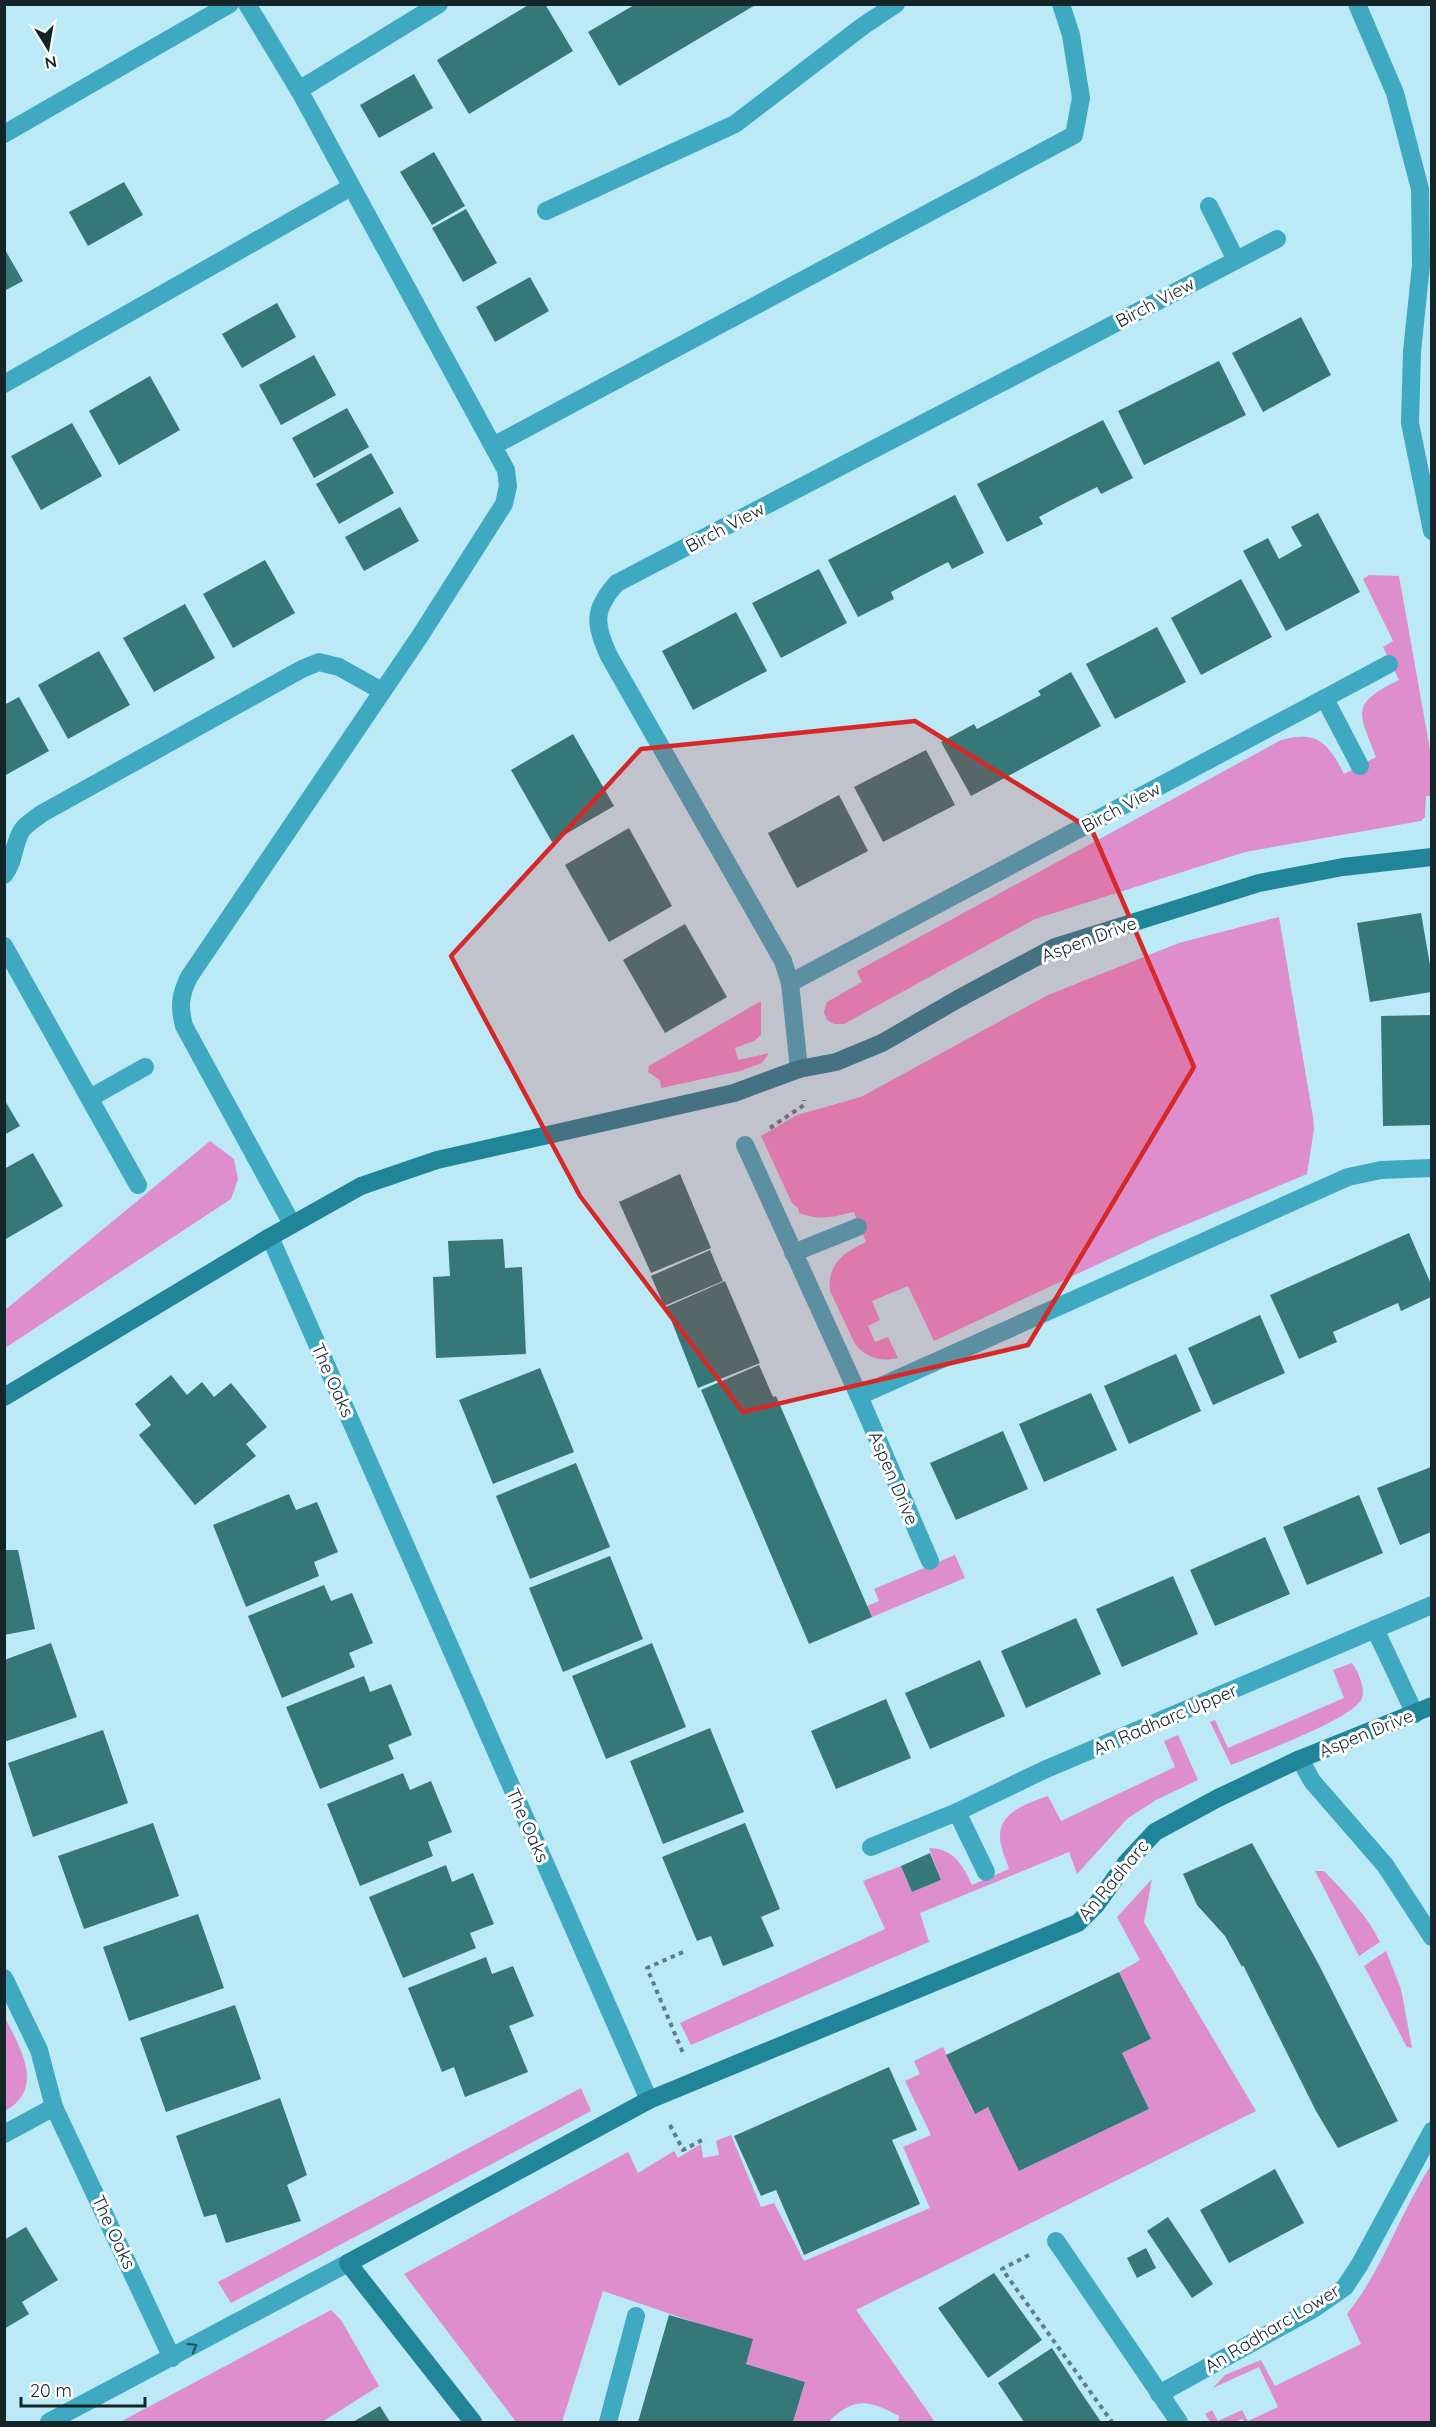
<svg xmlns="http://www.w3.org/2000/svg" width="1436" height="2427" viewBox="0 0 1436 2427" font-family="Quicksand,sans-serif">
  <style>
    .green { fill: #df8ecd }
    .building { fill: #367777 }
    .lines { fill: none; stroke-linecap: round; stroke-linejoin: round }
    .path { stroke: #5f7e85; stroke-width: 4; stroke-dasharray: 4.5 4.5; stroke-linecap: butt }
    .lane { stroke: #3ea9c1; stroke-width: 18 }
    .street { stroke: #3ea9c1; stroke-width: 18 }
    .secondary { stroke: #218599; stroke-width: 18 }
    .oneway { stroke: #245a66 }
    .marked { fill: #d62828; fill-opacity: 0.2; stroke: #d62828; stroke-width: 4.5; stroke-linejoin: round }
    .labels { text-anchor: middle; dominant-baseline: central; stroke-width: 6; stroke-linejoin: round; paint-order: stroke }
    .street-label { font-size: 18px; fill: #132529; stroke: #fff }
  </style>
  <rect width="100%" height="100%" fill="#bbe9f5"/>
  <g class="green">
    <path d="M 1369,575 L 1399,576 L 1431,755 L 1431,796 L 1426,796 L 1425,817 L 1421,821 L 1245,852 L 1035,919 L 844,1024 L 834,1024 L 827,1020 L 824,1012 L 827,1002 L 862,982 L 857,971 L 1281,740 C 1318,730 1328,743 1344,774 L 1376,757 C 1359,713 1349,704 1399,680 L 1383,647 L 1393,641 L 1363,579 Z"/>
    <path d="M 1279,917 L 1313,1117 L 1314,1129 L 1307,1174 L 1154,1238 L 934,1341 L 908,1286 L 872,1301 L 880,1320 L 868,1326 L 875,1342 L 888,1337 L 898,1358 C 880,1362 867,1358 855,1344 L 830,1291 C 827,1264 844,1252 866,1242 L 854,1212 C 831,1217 822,1221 799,1213 L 798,1208 L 792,1203 L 761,1136 L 797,1115 L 861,1097 L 1048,995 L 1179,943 Z"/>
    <path d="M 761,1001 L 761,1035 L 754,1041 L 735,1048 L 738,1060 L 769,1053 L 762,1063 L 740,1071 L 661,1088 L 660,1080 L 648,1072 L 649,1066 Z"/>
    <path d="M 210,1141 L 234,1159 L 238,1179 L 231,1199 L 5,1348 L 5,1310 Z"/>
    <path d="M 955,1555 L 965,1578 L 872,1617 L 867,1606 L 879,1601 L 874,1589 Z"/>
    <path d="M 1352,1663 C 1357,1670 1366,1688 1362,1698 C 1356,1718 1254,1755 1231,1765 L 1210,1722 L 1215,1720 L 1228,1748 L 1344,1698 L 1333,1670 Z"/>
    <path d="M 1178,1735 L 1198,1780 L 1156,1800 L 1128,1818 L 1077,1874 L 1069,1852 L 920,1913 L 929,1942 L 691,2045 L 680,2023 L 885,1929 L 863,1881 L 901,1866 L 912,1892 L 941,1880 L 929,1848 C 953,1848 963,1865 972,1885 L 1009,1869 C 1006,1859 1000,1848 1000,1836 C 1000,1811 1029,1803 1048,1796 L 1061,1821 L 1175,1767 L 1164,1741 Z"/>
    <path d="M 1315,1871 L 1324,1871 C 1345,1893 1367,1915 1380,1942 L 1359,1956 Z"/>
    <path d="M 1152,1879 L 1144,1922 L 1256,2111 L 856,2310 L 935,2422 L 898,2422 L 899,2416 C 869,2400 855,2396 828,2422 L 793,2422 L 805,2382 L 746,2364 L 697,2323 L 603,2291 L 562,2422 L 516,2422 L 404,2274 L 628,2152 L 638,2173 L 674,2151 L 678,2158 L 701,2144 L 703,2158 L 719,2155 L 716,2141 L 731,2135 L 761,2207 L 774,2203 L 804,2261 L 930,2208 L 903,2147 L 931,2135 L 905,2081 L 920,2074 L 914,2061 L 943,2047 L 974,2113 L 988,2107 L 1019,2171 L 1149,2109 L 1122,2053 L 1151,2039 L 1119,1972 L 1140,1960 L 1117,1917 Z"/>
    <path d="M 1386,1951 L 1401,1989 L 1412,2048 L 1407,2047 L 1364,1966 Z"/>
    <path d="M 4,2016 C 20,2047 46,2088 5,2111 Z"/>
    <path d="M 581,2088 L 591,2111 L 231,2303 L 218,2282 Z"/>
    <path d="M 1431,2165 L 1431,2422 L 1245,2422 L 1242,2419 L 1235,2422 L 1210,2422 L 1205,2414 L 1212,2410 L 1218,2421 L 1242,2410 L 1248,2421 L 1278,2407 L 1259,2367 L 1213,2388 L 1225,2375 L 1261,2360 L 1275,2386 L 1361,2344 L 1347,2314 C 1383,2269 1400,2213 1431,2165 Z"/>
    <path d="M 331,2310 L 341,2320 L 379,2386 L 322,2422 L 120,2422 Z"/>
  </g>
  <g class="building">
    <path d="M 530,4 L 545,4 L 573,51 L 469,114 L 437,60 Z"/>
    <path d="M 636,4 L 757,4 L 619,86 L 588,32 Z"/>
    <path d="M 414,74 L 433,108 L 379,138 L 360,105 Z"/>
    <path d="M 434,152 L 465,206 L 432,225 L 400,172 Z"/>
    <path d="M 124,182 L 143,215 L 88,246 L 69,212 Z"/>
    <path d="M 466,209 L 497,263 L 463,282 L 432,228 Z"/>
    <path d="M 4,248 L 23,281 L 4,291 Z"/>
    <path d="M 530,277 L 549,311 L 495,342 L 476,307 Z"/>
    <path d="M 277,303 L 296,337 L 242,368 L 222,334 Z"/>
    <path d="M 1301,317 L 1331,375 L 1263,412 L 1232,353 Z"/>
    <path d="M 314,355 L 336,395 L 281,425 L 259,385 Z"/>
    <path d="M 1219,361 L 1246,415 L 1144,465 L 1118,411 Z"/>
    <path d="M 150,376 L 180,430 L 119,465 L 89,411 Z"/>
    <path d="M 347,408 L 369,447 L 314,478 L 292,438 Z"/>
    <path d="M 1103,420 L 1133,478 L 1101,494 L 1097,487 L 1067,502 L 1039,517 L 1043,524 L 1007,542 L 977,484 Z"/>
    <path d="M 72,423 L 102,476 L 41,510 L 11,456 Z"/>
    <path d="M 371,453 L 394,493 L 339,524 L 316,484 Z"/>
    <path d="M 955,495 L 984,553 L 952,569 L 948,562 L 919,577 L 891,592 L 894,599 L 858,617 L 828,560 Z"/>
    <path d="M 400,507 L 419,541 L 364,571 L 345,537 Z"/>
    <path d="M 1318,513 L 1360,592 L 1286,631 L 1243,551 L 1268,538 L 1279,559 L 1302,546 L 1291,527 Z"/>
    <path d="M 265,560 L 295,613 L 233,648 L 203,594 Z"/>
    <path d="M 819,569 L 847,623 L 781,658 L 752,603 Z"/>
    <path d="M 1241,579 L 1272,637 L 1201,675 L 1171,618 Z"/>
    <path d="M 185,604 L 215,658 L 154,692 L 123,638 Z"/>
    <path d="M 736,612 L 767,671 L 693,710 L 662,651 Z"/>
    <path d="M 1157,627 L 1186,682 L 1115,719 L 1086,664 Z"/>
    <path d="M 99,651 L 130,705 L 68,739 L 38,685 Z"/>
    <path d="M 1071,672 L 1101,726 L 971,796 L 941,742 L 974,724 L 977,729 L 1041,695 L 1038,691 Z"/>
    <path d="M 19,697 L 49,751 L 4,776 L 4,705 Z"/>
    <path d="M 573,734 L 614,806 L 552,842 L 511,770 Z"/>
    <path d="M 926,750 L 955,805 L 883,842 L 854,787 Z"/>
    <path d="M 839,795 L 868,851 L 797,888 L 768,833 Z"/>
    <path d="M 629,828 L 672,906 L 609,942 L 565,865 Z"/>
    <path d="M 1421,913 L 1431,971 L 1431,992 L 1370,1002 L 1357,923 Z"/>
    <path d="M 685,924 L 727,997 L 665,1033 L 623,960 Z"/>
    <path d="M 1431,1015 L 1431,1125 L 1383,1126 L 1381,1016 Z"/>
    <path d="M 4,1099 L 20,1126 L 4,1135 Z"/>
    <path d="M 33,1153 L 63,1206 L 4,1240 L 4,1169 Z"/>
    <path d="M 680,1174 L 711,1248 L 651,1273 L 619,1202 Z"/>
    <path d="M 1409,1233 L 1431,1284 L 1431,1297 L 1401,1311 L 1398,1303 L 1333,1332 L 1337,1342 L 1299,1359 L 1270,1295 Z"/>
    <path d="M 503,1239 L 505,1268 L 522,1267 L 526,1354 L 436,1358 L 433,1277 L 450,1276 L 448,1241 Z"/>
    <path d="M 710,1250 L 723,1281 L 664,1306 L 651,1276 Z"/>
    <path d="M 725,1281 L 760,1363 L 698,1388 L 666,1307 Z"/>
    <path d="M 1260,1315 L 1285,1373 L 1213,1405 L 1188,1348 Z"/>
    <path d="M 1176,1354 L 1201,1411 L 1129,1444 L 1104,1386 Z"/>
    <path d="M 759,1365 L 773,1397 L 776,1396 L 872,1617 L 809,1644 L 701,1390 Z"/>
    <path d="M 540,1368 L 574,1452 L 493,1484 L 459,1400 Z"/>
    <path d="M 171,1375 L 187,1395 L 202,1382 L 214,1397 L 231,1383 L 267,1427 L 246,1444 L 256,1456 L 195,1505 L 139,1435 L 151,1425 L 135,1404 Z"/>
    <path d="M 1091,1393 L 1117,1450 L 1044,1482 L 1019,1424 Z"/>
    <path d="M 1003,1431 L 1028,1489 L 956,1520 L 930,1463 Z"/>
    <path d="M 576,1463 L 610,1547 L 530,1579 L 496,1496 Z"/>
    <path d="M 1431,1467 L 1431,1532 L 1400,1545 L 1377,1488 Z"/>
    <path d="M 289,1494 L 296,1510 L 317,1502 L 338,1552 L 314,1562 L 319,1576 L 246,1607 L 213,1525 Z"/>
    <path d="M 1359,1495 L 1383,1553 L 1307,1585 L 1283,1527 Z"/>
    <path d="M 1265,1537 L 1290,1594 L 1215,1626 L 1190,1570 Z"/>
    <path d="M 4,1550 L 18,1550 L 35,1629 L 4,1635 Z"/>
    <path d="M 610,1556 L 643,1639 L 563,1672 L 529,1588 Z"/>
    <path d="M 1173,1576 L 1198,1634 L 1122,1667 L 1096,1609 Z"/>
    <path d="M 324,1585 L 331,1601 L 352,1593 L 373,1643 L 349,1653 L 355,1667 L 282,1698 L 248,1616 Z"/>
    <path d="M 1076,1618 L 1101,1674 L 1026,1708 L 1001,1651 Z"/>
    <path d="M 51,1643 L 77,1717 L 4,1742 L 4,1660 Z"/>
    <path d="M 652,1643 L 686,1727 L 606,1759 L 572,1676 Z"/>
    <path d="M 980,1660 L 1005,1716 L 930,1749 L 905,1693 Z"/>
    <path d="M 364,1676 L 370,1692 L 391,1684 L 412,1735 L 388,1745 L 394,1759 L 320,1789 L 286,1707 Z"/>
    <path d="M 886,1699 L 911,1758 L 836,1789 L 811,1731 Z"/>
    <path d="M 710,1728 L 744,1812 L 663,1844 L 630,1761 Z"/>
    <path d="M 103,1730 L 128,1803 L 33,1837 L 8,1763 Z"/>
    <path d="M 403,1773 L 410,1790 L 431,1781 L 452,1832 L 428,1842 L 433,1856 L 360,1886 L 327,1804 Z"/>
    <path d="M 153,1823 L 179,1896 L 84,1929 L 58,1856 Z"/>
    <path d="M 745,1823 L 780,1909 L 761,1917 L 774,1946 L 723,1966 L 711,1936 L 697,1941 L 662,1857 Z"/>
    <path d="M 1252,1843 L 1319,1965 L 1398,2121 L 1338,2148 L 1316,2111 L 1243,1965 L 1242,1967 L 1225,1936 L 1197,1905 L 1183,1874 Z"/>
    <path d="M 930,1853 L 941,1880 L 912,1892 L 901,1866 Z"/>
    <path d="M 446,1865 L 452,1882 L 473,1873 L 494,1924 L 470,1933 L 476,1948 L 403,1978 L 369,1897 Z"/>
    <path d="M 198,1914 L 224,1988 L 129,2021 L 103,1947 Z"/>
    <path d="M 486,1957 L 492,1974 L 513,1966 L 534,2016 L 509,2026 L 528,2072 L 465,2097 L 454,2067 L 442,2072 L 408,1988 Z"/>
    <path d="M 1119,1972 L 1151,2039 L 1122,2053 L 1149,2109 L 1019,2171 L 988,2107 L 975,2114 L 946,2055 Z"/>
    <path d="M 235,2005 L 261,2079 L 166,2112 L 140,2038 Z"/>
    <path d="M 889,2067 L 917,2130 L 892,2140 L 920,2204 L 804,2255 L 776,2190 L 761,2196 L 734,2136 Z"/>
    <path d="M 280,2098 L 307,2175 L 287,2185 L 301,2221 L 226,2243 L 216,2214 L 204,2217 L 176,2136 Z"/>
    <path d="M 1275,2169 L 1304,2223 L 1229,2263 L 1200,2210 Z"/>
    <path d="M 1168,2217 L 1213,2284 L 1192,2298 L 1147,2231 Z"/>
    <path d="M 26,2227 L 58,2280 L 22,2302 L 29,2314 L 4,2329 L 4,2240 Z"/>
    <path d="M 1146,2248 L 1156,2268 L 1137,2278 L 1127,2258 Z"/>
    <path d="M 994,2273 L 1042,2340 L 988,2378 L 938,2308 Z"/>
    <path d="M 669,2315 L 753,2339 L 746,2364 L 805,2382 L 793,2422 L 638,2422 Z"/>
    <path d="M 1052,2348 L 1080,2391 L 1101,2422 L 1024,2422 L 998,2383 Z"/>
    <path d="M 380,2406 L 390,2422 L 353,2422 Z"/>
  </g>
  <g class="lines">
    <g class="path">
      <path d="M 770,1128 L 804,1105 L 804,1100"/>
      <path d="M 683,1952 L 647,1968 L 683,2053"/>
      <path d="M 670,2125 L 683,2150 L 706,2138"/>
      <path d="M 1029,2255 L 1002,2269 L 1112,2422"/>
    </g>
    <path class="lane" d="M 49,2422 L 348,2263"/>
    <g class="street">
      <path d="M 247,4 L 299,90"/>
      <path d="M 1357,4 L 1395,93 L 1420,189 L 1421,265 L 1412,352 L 1410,423 L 1432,531"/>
      <path d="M 4,134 L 230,4"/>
      <path d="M 1209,206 L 1236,260"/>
      <path d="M 546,211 L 735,124 L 863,26 L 896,4"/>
      <path d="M 4,384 L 351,187"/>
      <path d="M 493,446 L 1074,135 L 1081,98 L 1071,35 L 1061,4"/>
      <path d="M 1325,699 L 1360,766"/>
      <path d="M 4,875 C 15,861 13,844 22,830 C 26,824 35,819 41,814 L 302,669 L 319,662 L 339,667 L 382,691"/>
      <path d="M 4,946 L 138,1185"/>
      <path d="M 790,983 L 783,961 L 609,656 C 594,624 593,609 617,583 L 1277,239"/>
      <path d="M 799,1069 L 790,983 L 1389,664"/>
      <path d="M 90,1098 L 145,1067"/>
      <path d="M 745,1145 L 859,1396 L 930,1561"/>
      <path d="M 292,1224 L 184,1026 C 179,1007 180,995 189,977 L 420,636 L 504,504 L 508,486 L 506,470 L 299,90 L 439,4"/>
      <path d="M 270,1237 L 649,2100"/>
      <path d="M 793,1253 L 858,1227"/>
      <path d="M 859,1396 L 1348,1177 L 1381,1170 L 1432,1168"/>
      <path d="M 1375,1629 L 1415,1714"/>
      <path d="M 1300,1759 L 1312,1781 L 1385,1865 L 1432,1937"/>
      <path d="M 957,1812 L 986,1872"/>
      <path d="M 871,1847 L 957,1812 L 1044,1770 L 1432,1605"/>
      <path d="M 4,1978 L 39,2050 L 54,2107 L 172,2358"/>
      <path d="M 4,2134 L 54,2107"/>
      <path d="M 1056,2241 L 1179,2422"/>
      <path d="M 1159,2394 L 1315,2308 L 1345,2287 L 1360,2264 L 1432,2131"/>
      <path d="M 608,2422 L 636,2316"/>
    </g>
    <g class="secondary">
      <path d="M 4,1397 L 270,1237 L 361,1186 L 437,1160 L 734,1093 L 799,1069 L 836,1062 L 882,1043 L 958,999 L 1055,947 L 1259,883 L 1343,867 L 1432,857"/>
      <path d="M 473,2422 L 348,2263 L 649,2100 L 1078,1923 L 1096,1905 L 1126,1863 L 1155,1832 L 1218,1798 L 1300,1759 L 1432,1706"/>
    </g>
  </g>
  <defs><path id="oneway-chevron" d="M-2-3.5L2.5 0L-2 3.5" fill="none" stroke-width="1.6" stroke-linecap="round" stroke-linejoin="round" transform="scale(1.5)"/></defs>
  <use class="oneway" href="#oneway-chevron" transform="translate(193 2347) rotate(-29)"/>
  <path class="marked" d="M 915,721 L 1092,830 L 1194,1067 L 1028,1345 L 743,1412 L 580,1196 L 451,956 L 641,749 Z"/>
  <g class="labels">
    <g class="street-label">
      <text transform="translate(1155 302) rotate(-28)">Birch View</text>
      <text transform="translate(725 527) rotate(-28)">Birch View</text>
      <text transform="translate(1121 807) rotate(-28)">Birch View</text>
      <text transform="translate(1089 939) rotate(-20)">Aspen Drive</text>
      <text transform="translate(333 1380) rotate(66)">The Oaks</text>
      <text transform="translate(894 1478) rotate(67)">Aspen Drive</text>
      <text transform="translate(1165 1719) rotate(-23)">An Radharc Upper</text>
      <text transform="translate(1366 1733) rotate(-22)">Aspen Drive</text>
      <text transform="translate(528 1825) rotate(66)">The Oaks</text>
      <text transform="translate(1113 1880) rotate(-50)">An Radharc</text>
      <text transform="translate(114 2232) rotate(65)">The Oaks</text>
      <text transform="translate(1272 2328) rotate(-31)">An Radharc Lower</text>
    </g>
  </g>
  <rect width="1436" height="2427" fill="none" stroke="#132529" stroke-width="12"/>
  <g transform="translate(48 48) rotate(169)" stroke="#ffffff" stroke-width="4.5" paint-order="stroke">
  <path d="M0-4.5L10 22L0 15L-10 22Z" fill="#132529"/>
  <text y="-9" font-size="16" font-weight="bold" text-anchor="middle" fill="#132529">N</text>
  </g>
  <path d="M21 2397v9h124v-9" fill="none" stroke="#132529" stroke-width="3"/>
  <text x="30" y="2397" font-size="18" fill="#132529" stroke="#ffffff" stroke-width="4.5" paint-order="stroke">20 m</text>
</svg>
